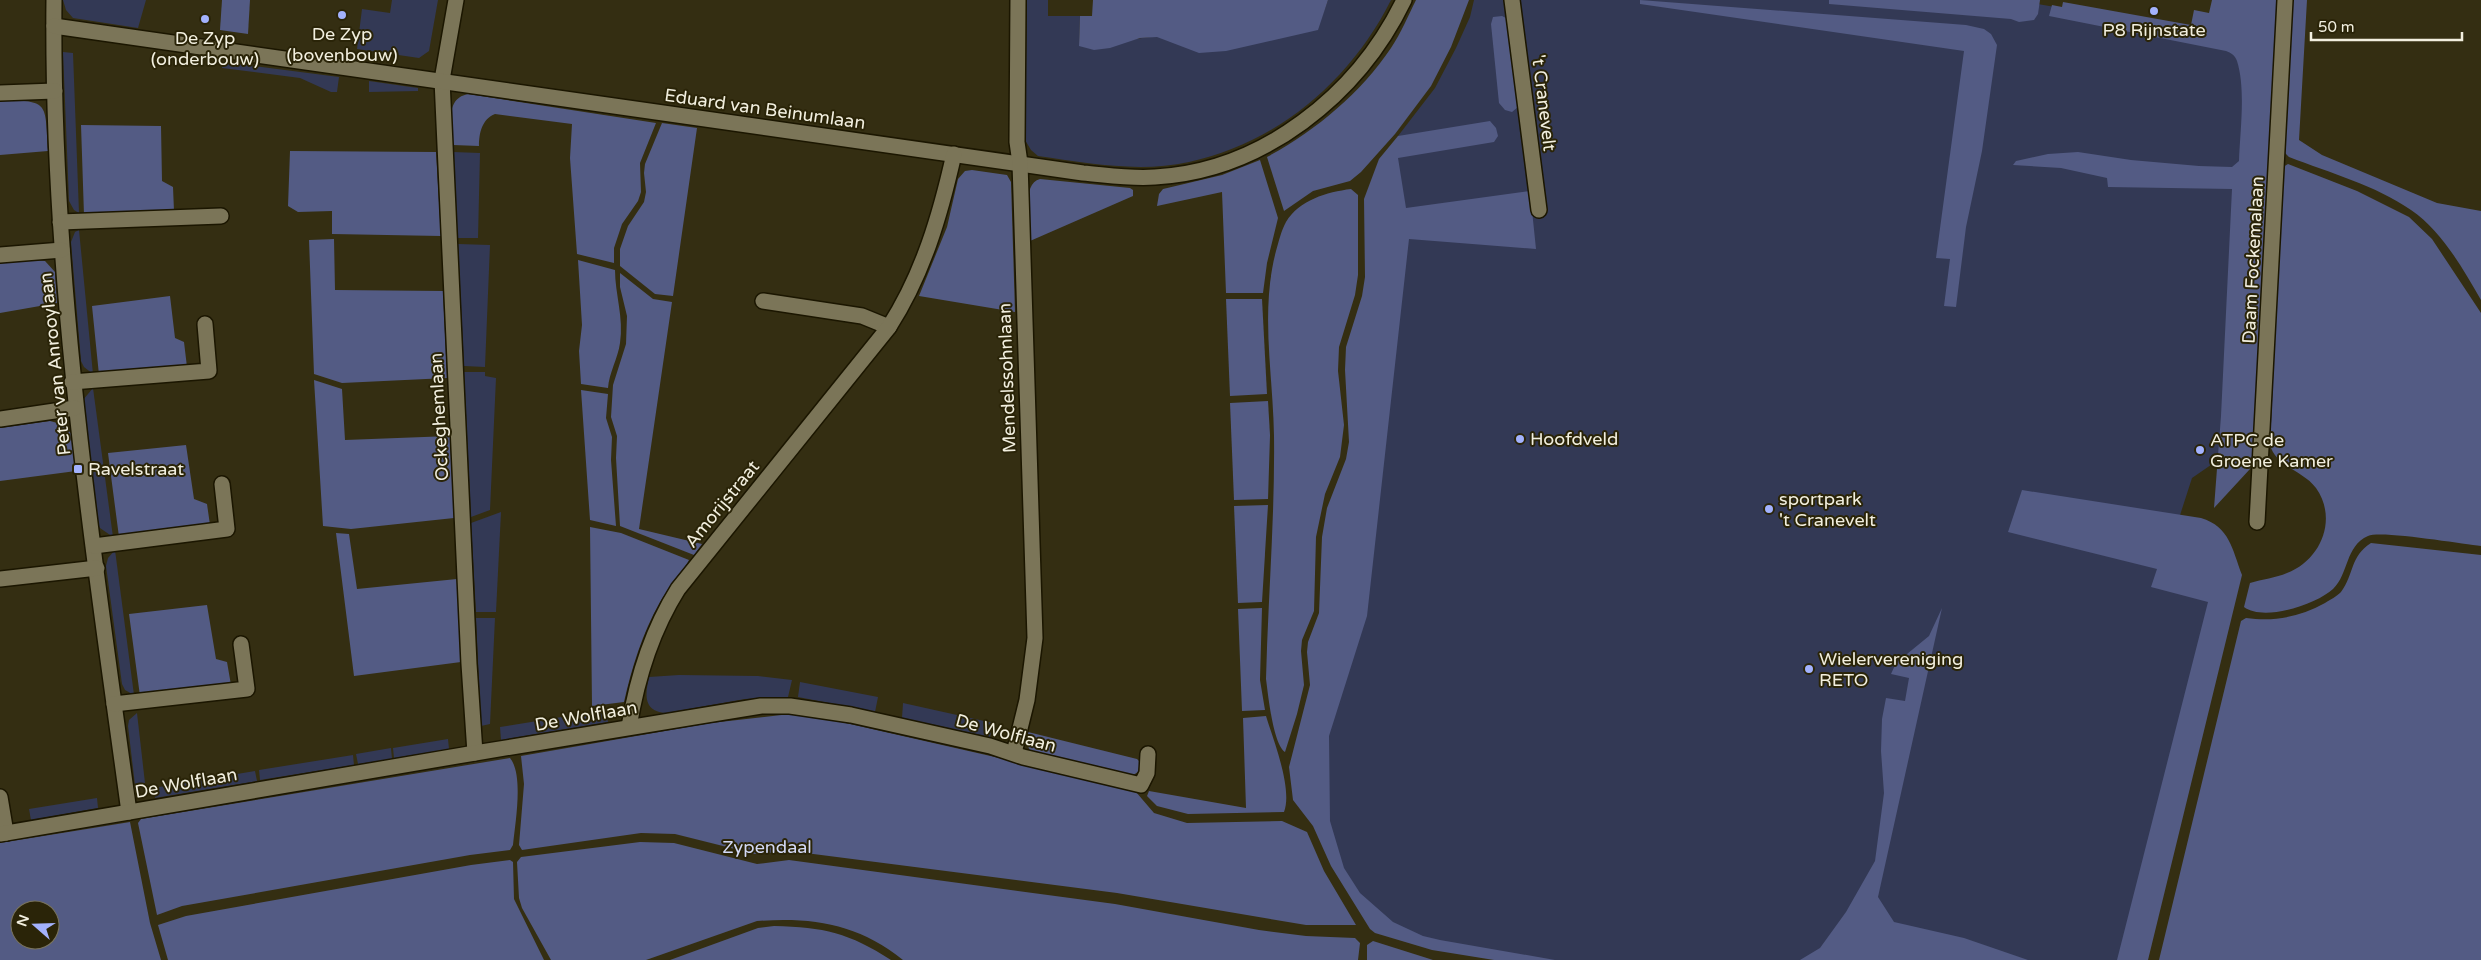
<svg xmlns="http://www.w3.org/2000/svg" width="2481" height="960" viewBox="0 0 2481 960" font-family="'Varela Round',sans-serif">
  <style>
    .green { fill: #333955 }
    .forest { fill: #535b84; fill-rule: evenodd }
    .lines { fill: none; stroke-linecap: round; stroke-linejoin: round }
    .minor-casing { stroke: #1b1600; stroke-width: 18 }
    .minor { stroke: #7b7558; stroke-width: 15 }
    .poi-dot { fill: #a3b2fd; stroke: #2a2408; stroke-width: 2 }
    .labels { text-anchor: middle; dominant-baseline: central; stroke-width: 4; stroke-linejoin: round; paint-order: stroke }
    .poi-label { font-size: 18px; fill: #f2efdf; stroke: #2a2408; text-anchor: start }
    .street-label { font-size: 18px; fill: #f2efdf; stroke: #2a2408 }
    .park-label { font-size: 18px; fill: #d3d9f5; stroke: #2a2408 }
  </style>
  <rect width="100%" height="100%" fill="#342e12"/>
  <g class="green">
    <path d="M 63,0 L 146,0 L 138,28 L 73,18 L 66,10 Z"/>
    <path d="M 392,0 L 438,0 L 429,51 L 419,58 L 357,49 L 362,9 L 390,13 Z"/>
    <path d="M 1027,0 L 1048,0 L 1048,16 L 1080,16 L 1079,45 C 1103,54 1119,41 1142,38 C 1198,31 1260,33 1317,30 L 1328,0 L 1391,0 C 1351,80 1278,143 1189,162 C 1139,173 1087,163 1038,156 L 1031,150 L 1025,140 Z"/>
    <path d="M 1474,0 L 2015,0 L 2256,42 L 2237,447 L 2192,478 L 2172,540 L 2212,599 L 2120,960 L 2014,960 L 1824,950 L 1804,960 L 1536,960 L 1425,941 L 1391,925 L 1358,900 L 1340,868 L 1318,774 L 1393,157 L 1398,136 L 1435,88 L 1456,48 L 1470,17 Z"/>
    <path d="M 63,52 L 73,53 L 79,213 L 74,210 L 69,201 Z"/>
    <path d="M 223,62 L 339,77 L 337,92 L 331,92 L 300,78 L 222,68 Z"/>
    <path d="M 369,81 L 418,88 L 418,91 L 369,92 Z"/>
    <path d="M 453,152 L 480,153 L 478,238 L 457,238 Z"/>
    <path d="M 79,230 L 93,374 L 84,367 L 81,361 L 71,242 L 75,232 Z"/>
    <path d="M 458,244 L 490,245 L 485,367 L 464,366 Z"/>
    <path d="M 464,372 L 485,372 L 485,376 L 496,378 L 490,510 L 471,517 Z"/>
    <path d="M 93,388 L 113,537 L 100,528 L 94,517 L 83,400 Z"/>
    <path d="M 501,512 L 496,612 L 476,612 L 471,523 Z"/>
    <path d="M 115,550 L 134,695 L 125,690 L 122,684 L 106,566 L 108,558 Z"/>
    <path d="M 476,618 L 495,618 L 490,724 L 481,726 Z"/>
    <path d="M 679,675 L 758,676 L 792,680 L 788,697 L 745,699 L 666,713 C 643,711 645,695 649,677 Z"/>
    <path d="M 800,682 L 878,697 L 875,712 L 798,697 Z"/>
    <path d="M 903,703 L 993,723 L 990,737 L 902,718 Z"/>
    <path d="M 605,710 L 608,722 L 501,740 L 500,727 Z"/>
    <path d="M 137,713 L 145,783 L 135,785 L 128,726 L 129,720 Z"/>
    <path d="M 448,739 L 449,749 L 394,758 L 393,748 Z"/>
    <path d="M 391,748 L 392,759 L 358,764 L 356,754 Z"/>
    <path d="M 353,755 L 354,765 L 260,780 L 259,770 Z"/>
    <path d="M 255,771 L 257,781 L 155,798 L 153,788 Z"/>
    <path d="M 97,798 L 98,808 L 31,820 L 29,809 Z"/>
  </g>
  <g class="forest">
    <path d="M 222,0 L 250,0 L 248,34 L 220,30 Z"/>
    <path d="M 1093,0 L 1328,0 L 1318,30 L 1226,51 L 1199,53 L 1157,37 L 1140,38 L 1110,48 L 1094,50 L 1079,46 L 1080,16 L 1092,16 Z"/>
    <path d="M 1416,0 L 1469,0 L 1451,47 L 1431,86 L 1395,134 L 1361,172 L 1350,181 L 1313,191 L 1284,211 L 1267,157 C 1315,131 1360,94 1391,48 C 1401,33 1408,16 1416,0 Z"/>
    <path d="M 1640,0 L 1966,25 L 1984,29 L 1991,34 L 1997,45 L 1982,151 L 1966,227 L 1956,307 L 1944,306 L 1950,259 L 1936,258 L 1964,51 L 1640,4 Z"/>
    <path d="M 1829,0 L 2040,0 L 2038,14 L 2034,20 L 2019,22 L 2011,19 L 1829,4 Z"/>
    <path d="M 2212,0 L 2279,0 L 2254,453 L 2250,469 L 2214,508 L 2221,416 L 2232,189 L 2108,187 L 2107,178 L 2061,168 L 2013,165 L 2016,161 L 2048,154 L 2078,152 L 2131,160 L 2199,166 L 2232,167 L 2239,161 C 2240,131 2246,89 2237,61 C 2235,55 2231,53 2226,51 L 2049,16 L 2052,5 L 2062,7 L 2063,2 L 2191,25 L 2194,10 L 2209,13 Z"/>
    <path d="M 2293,0 L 2307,0 L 2299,140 L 2322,155 L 2437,203 L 2481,211 L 2481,300 C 2463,269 2442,231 2411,210 C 2375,185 2330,173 2289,157 L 2284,152 Z"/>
    <path d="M 1502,16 L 1508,19 L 1518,107 L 1512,112 L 1505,110 L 1499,103 L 1491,24 L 1493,17 Z"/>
    <path d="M 468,94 L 656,123 L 640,163 L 641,192 L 638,201 L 622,224 L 614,248 L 614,263 L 577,254 L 570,158 L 572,124 L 495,114 C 482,119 479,133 479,146 L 453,145 C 452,126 444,99 468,94 Z"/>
    <path d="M 0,101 C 50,100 45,103 48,151 L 0,155 Z"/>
    <path d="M 1490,121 L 1496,128 L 1498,136 L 1494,142 L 1398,158 L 1406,208 L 1530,191 L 1536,249 L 1409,239 L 1367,616 L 1329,736 L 1330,821 L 1344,868 L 1360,893 L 1393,922 L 1423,936 L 1440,940 L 1555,960 L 1494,960 L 1432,950 L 1375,933 L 1370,929 L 1331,866 L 1313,826 L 1293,800 L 1289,767 L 1310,685 L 1307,652 L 1308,642 L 1319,613 L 1322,537 L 1327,508 L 1346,459 L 1349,442 L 1345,370 L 1346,347 L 1362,296 L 1365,277 L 1364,199 L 1379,159 L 1398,136 Z"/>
    <path d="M 662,123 L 697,128 L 673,296 L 655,294 L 620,266 L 620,249 L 628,226 L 644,202 L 646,192 L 644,173 L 645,164 Z"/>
    <path d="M 81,125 L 161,126 L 162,181 L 173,187 L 174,211 L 84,215 Z"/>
    <path d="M 290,151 L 436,152 L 441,236 L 332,234 L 332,211 L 298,212 L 288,206 Z"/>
    <path d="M 1260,160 L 1278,218 L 1267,263 L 1263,293 L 1226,293 L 1222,192 L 1157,206 L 1159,194 L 1163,189 L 1222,175 Z"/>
    <path d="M 2288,164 L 2357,191 L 2409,217 L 2432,239 L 2481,313 L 2481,546 C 2461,544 2381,530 2368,536 C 2345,546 2349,574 2333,589 C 2317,604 2264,622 2244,607 L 2250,583 C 2262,579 2276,578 2287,573 C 2321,560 2338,519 2316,488 C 2303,470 2276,467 2270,445 L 2283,167 Z"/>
    <path d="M 972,170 L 1007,175 L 1011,182 L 1015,312 L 919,296 L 947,227 L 958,179 L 965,171 Z"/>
    <path d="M 1040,179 L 1130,188 L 1133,190 L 1133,196 L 1030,241 C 1029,226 1021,183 1040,179 Z"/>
    <path d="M 1351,189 L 1358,195 L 1358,275 L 1355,295 L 1339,347 L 1338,371 L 1344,425 L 1340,457 L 1325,494 L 1316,537 L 1314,611 L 1302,640 L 1301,651 L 1304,685 L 1297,714 L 1285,752 C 1273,744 1268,694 1266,679 C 1268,598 1275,517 1274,436 C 1273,373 1260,312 1276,251 C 1279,241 1281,231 1286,222 C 1299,200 1327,192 1351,189 Z"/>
    <path d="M 334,239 L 335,290 L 443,291 L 447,378 L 342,383 L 314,374 L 309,240 Z"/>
    <path d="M 36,260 L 45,261 L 55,272 L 57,303 L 0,313 L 0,263 Z"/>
    <path d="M 578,260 L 615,270 C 615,294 624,318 620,343 C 618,358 609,373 608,388 L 581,384 L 579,351 L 582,325 Z"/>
    <path d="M 620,273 L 653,299 L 672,302 L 639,529 L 702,544 L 694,555 L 620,526 L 616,458 L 617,436 L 611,417 L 613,385 L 626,344 L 627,316 L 620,287 Z"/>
    <path d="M 170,296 L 175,338 L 184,342 L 187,367 L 99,375 L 92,306 Z"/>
    <path d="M 1226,299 L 1262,299 L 1267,394 L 1230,396 Z"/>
    <path d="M 314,380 L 342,389 L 345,440 L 450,436 L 454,518 L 351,529 L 323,526 Z"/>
    <path d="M 581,390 L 608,394 L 606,418 L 612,437 L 611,460 L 616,526 L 590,520 Z"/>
    <path d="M 1268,401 L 1270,435 L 1268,499 L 1234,500 L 1230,403 Z"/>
    <path d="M 50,421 L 61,424 L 71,433 L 76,471 L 0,481 L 0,428 Z"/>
    <path d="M 186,445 L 194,499 L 207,504 L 210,525 L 119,537 L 108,453 Z"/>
    <path d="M 2022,490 L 2201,518 C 2230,527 2232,549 2242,575 L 2148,960 L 2117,960 L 2208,602 L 2151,587 L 2157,569 L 2008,532 Z"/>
    <path d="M 1268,505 L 1262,602 L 1238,603 L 1234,506 Z"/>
    <path d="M 590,527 L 621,533 L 689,560 C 682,575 668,588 660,602 C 642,634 632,667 624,702 L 592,706 Z"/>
    <path d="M 336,533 L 349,534 L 357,589 L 457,579 L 461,662 L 354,676 Z"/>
    <path d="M 2371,543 L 2481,555 L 2481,960 L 2159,960 L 2241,621 L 2246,618 C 2275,622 2299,617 2325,603 C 2330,600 2337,596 2341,592 C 2354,575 2350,556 2371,543 Z"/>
    <path d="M 207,605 L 216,659 L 227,662 L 231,685 L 140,696 L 129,614 Z"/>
    <path d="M 1262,608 L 1260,680 L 1265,710 L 1242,711 L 1238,609 Z"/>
    <path d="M 1942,608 L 1878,897 L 1894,922 L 1964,938 L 2028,960 L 1800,960 L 1820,948 L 1846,912 L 1875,861 L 1884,793 L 1881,751 L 1882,719 L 1886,698 L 1905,701 L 1909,678 L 1891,674 L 1896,663 L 1929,636 Z"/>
    <path d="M 790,714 L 828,719 L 1123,786 L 1136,792 L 1154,813 L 1187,823 L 1282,821 L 1307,832 L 1324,871 L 1356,925 L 1306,925 L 1117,893 L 790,851 L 755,854 L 675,834 L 641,833 L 522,850 L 519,845 L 524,784 L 521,756 L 711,723 Z"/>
    <path d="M 1266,716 C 1273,739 1293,789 1284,812 L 1188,814 L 1157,806 L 1147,796 L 1149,791 L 1246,808 L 1243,718 Z"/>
    <path d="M 1028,732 L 1137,759 L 1140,762 L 1138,772 L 1130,777 L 1031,753 L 1026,742 Z"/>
    <path d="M 510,758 C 524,775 515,824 513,845 L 510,850 L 470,855 L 182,906 L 157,915 L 138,823 L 141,819 Z"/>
    <path d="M 130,822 L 150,923 L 161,960 L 0,960 L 0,843 ZM 20,910 L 50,910 L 50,940 L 20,940 Z"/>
    <path d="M 640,842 L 674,843 L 757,864 L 789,860 L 1115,904 L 1259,930 L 1306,936 L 1355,938 L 1360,943 L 1358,960 L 903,960 C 858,924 814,917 757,921 L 646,960 L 551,960 L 522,908 L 519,898 L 517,862 L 521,857 Z"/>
    <path d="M 510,860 L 513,862 L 514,899 L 544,960 L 168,960 L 158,925 L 186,916 L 471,865 Z"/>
    <path d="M 774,926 C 824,927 849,933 891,960 L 670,960 L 758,928 Z"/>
    <path d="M 1373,941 L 1430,959 L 1433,960 L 1367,960 L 1367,945 Z"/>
  </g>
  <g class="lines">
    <g class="minor-casing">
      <g id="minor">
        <path d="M 54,0 C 51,272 92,543 129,812"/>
        <path d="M 456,0 L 442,80 L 469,664 L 475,753"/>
        <path d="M 1512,0 L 1539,210"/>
        <path d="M 54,26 L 1083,173 C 1107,175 1131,179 1155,177 C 1263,171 1358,95 1404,0"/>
        <path d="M 0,93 L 55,91"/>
        <path d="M 60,222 L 221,216"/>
        <path d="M 0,255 L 62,250"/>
        <path d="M 763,301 L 862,316 L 889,327"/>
        <path d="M 72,382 L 209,371 L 205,324"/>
        <path d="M 0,419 L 75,408"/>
        <path d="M 2257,522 L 2285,0"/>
        <path d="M 94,546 L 227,529 L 222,484"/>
        <path d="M 0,579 L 97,568"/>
        <path d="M 114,704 L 247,689 L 241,644"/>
        <path d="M 629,727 C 637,678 651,632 678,589 L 889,327 C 923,274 940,216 954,154"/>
        <path d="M 1014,753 L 1027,700 L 1035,638 L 1020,163 L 1017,142 L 1018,0"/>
        <path d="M 0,797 L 6,833"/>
        <path d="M 0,834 L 475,753 L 761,706 L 790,706 L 851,715 L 990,746 L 1023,757 L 1141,785 L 1147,773 L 1148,754"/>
      </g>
    </g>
    <use href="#minor" class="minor"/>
  </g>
  <g class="poi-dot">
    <circle cx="2154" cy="11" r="5"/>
    <circle cx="342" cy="15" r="5"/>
    <circle cx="205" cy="19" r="5"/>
    <circle cx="1520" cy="439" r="5"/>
    <circle cx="2200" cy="450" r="5"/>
    <rect x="73" y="464" width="10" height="10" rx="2.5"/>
    <circle cx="1769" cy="509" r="5"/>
    <circle cx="1809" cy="669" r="5"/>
  </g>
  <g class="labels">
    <g class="poi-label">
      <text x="2154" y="30" text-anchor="middle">P8 Rijnstate</text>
      <text x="342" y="34" text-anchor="middle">De Zyp<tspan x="342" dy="21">(bovenbouw)</tspan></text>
      <text x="205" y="38" text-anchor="middle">De Zyp<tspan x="205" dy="21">(onderbouw)</tspan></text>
      <text x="1530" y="439">Hoofdveld</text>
      <text x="2210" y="440">ATPC de<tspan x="2210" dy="21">Groene Kamer</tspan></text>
      <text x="88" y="469">Ravelstraat</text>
      <text x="1779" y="499">sportpark<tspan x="1779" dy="21">'t Cranevelt</tspan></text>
      <text x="1819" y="659">Wielervereniging<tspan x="1819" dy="21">RETO</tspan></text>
    </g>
    <g class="street-label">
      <text transform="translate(1544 103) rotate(83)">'t Cranevelt</text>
      <text transform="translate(765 109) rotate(8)">Eduard van Beinumlaan</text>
      <text transform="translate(2253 260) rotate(-87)">Daam Fockemalaan</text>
      <text transform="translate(55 364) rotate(-96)">Peter van Anrooylaan</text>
      <text transform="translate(1007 378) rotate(-92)">Mendelssohnlaan</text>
      <text transform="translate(439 417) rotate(-93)">Ockeghemlaan</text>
      <text transform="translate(722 504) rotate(-51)">Amorijstraat</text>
      <text transform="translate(586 716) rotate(-10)">De Wolflaan</text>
      <text transform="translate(1006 733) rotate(15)">De Wolflaan</text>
      <text transform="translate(186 783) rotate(-10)">De Wolflaan</text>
    </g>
    <g class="park-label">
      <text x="767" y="847">Zypendaal</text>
    </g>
  </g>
  <g transform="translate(35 925) rotate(290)"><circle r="24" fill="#2a2408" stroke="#7a755e"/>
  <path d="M0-4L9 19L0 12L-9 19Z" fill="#a3b2fd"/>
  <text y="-8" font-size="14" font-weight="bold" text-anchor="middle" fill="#f2efdf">N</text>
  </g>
  <path d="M2311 32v8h151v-8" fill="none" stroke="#f2efdf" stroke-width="2.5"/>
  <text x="2318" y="32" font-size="15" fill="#f2efdf" stroke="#2a2408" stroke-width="4" paint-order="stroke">50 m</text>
</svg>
